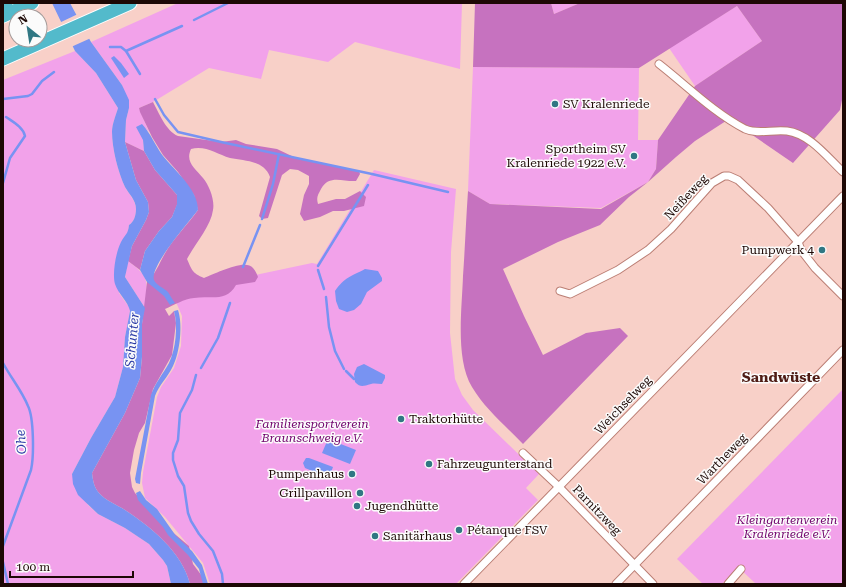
<svg xmlns="http://www.w3.org/2000/svg" width="846" height="587" viewBox="0 0 846 587" font-family="'Roboto Serif',serif">
  <style>
    .green { fill: #f2a2ea }
    .forest { fill: #c672bf }
    .water { fill: #7893f2 }
    .pier { fill: #f8d0c8 }
    .lines { fill: none; stroke-linecap: round; stroke-linejoin: round }
    .stream { stroke: #7893f2; stroke-width: 2.5 }
    .street-casing { stroke: #bb7e74; stroke-width: 9 }
    .highway-casing { stroke: #fff; stroke-width: 15 }
    .street { stroke: #fff; stroke-width: 7 }
    .highway { stroke: #53bacb; stroke-width: 13 }
    .poi-dot { fill: #307783; stroke: #fbfbfb; stroke-width: 1.5 }
    .labels { text-anchor: middle; dominant-baseline: central; stroke-width: 3; stroke-linejoin: round; paint-order: stroke }
    .poi-label { font-size: 12px; fill: #1d0805; stroke: #fbfbfb; text-anchor: start }
    .street-label { font-size: 12px; fill: #1d0805; stroke: #fbfbfb }
    .park-label { font-size: 12px; font-style: italic; fill: #70006c; stroke: #fbfbfb }
    .water-label { font-size: 13px; font-style: italic; fill: #2939a5; stroke: #fbfbfb }
    .quarter-label { font-size: 14px; font-weight: bold; fill: #4f1c15; stroke: #fbfbfb }
  </style>
  <rect width="100%" height="100%" fill="#f8d0c8"/>
  <g class="green">
    <path d="M 178,3 L 462,3 L 460,69 L 355,42 L 328,62 L 269,50 L 261,79 L 209,68 L 153,102 L 139,108 L 149,132 L 142,125 L 144,151 L 125,142 L 126,120 L 129,108 L 122,85 L 91,42 Z"/>
    <path d="M 551,3 L 580,3 L 554,14 Z"/>
    <path d="M 737,6 L 762,41 L 695,86 L 669,48 Z"/>
    <path d="M 75,51 L 96,73 L 118,108 C 116,115 112,124 112,132 C 112,148 118,172 125,187 C 129,194 136,201 136,209 C 136,215 134,222 129,225 L 128,234 L 121,242 L 119,293 L 129,307 L 130,311 L 125,337 L 123,367 L 115,397 L 91,438 L 72,474 L 88,505 L 98,514 L 125,528 L 149,544 L 163,560 L 167,566 L 171,584 L 3,584 L 3,80 Z"/>
    <path d="M 473,67 L 639,68 L 638,140 L 658,140 L 656,169 L 648,182 L 601,208 L 490,204 L 468,191 Z"/>
    <path d="M 374,170 L 456,189 L 451,252 L 450,333 L 455,379 L 462,395 L 473,410 L 539,474 L 526,488 L 538,500 L 456,584 L 210,584 L 203,563 L 165,517 L 145,498 L 142,483 L 143,472 L 157,397 L 161,387 L 174,368 L 181,346 L 182,316 L 176,302 L 232,280 L 312,263 L 317,264 Z"/>
    <path d="M 128,261 C 151,278 147,281 145,308 L 125,277 Z"/>
    <path d="M 843,389 L 843,584 L 756,584 L 738,567 L 722,584 L 703,584 L 677,559 Z"/>
  </g>
  <g class="forest">
    <path d="M 475,3 L 551,3 L 554,14 L 580,3 L 843,3 L 843,95 L 840,110 L 793,163 L 729,119 L 695,141 L 676,157 L 648,182 L 629,197 L 600,225 L 558,242 L 503,269 L 524,316 L 543,355 L 586,333 L 620,328 L 628,336 L 523,444 C 506,426 485,409 472,387 C 455,359 462,308 463,276 C 465,248 466,220 468,191 L 490,204 L 601,209 L 648,182 L 656,169 L 658,140 L 695,86 L 762,41 L 737,6 L 639,68 L 473,67 Z"/>
    <path d="M 153,102 C 159,113 166,131 178,136 L 221,142 L 236,140 L 246,144 L 277,149 L 296,158 L 359,171 L 360,174 L 356,181 C 343,182 329,174 321,189 C 318,195 316,197 318,204 L 336,199 L 345,199 L 360,191 L 366,197 L 364,206 L 344,211 L 333,211 L 320,217 L 304,221 L 300,214 L 304,195 L 309,184 L 309,176 L 298,170 L 290,169 L 282,175 L 268,218 L 262,219 L 259,216 L 270,177 C 264,160 244,161 230,158 C 217,154 205,145 191,149 C 185,162 195,168 203,178 C 209,185 215,200 213,210 C 211,226 195,244 187,259 C 192,270 192,273 204,278 C 215,274 245,258 253,268 C 255,270 257,274 258,277 L 255,282 L 236,285 C 226,303 211,295 194,298 C 184,299 174,305 165,309 L 169,316 L 174,311 L 176,323 L 172,355 L 153,389 L 145,423 L 139,433 L 134,450 L 130,473 L 132,487 L 135,493 L 157,519 L 189,546 L 193,564 L 208,584 L 190,584 C 182,552 151,527 125,510 C 117,505 105,500 99,493 C 94,487 93,481 92,473 L 125,413 L 140,378 L 142,357 L 142,324 L 147,282 C 156,274 160,261 167,250 C 176,236 188,224 198,210 L 194,195 L 178,172 L 163,155 L 152,137 L 140,112 L 139,108 Z"/>
    <path d="M 125,142 L 144,151 L 155,170 L 177,195 L 177,205 L 172,217 L 159,231 L 145,251 L 140,270 L 128,261 L 132,246 L 146,220 L 149,212 L 148,202 L 136,180 Z"/>
  </g>
  <g class="water">
    <path d="M 52,3 L 70,3 L 91,42 L 122,85 L 129,100 L 129,108 L 126,120 L 125,142 L 136,180 L 148,202 L 149,212 L 146,220 L 132,246 L 125,277 L 145,308 L 142,324 L 142,357 L 140,378 L 125,413 L 92,473 C 93,481 94,487 99,493 C 105,500 117,505 125,510 C 151,527 182,552 190,584 L 171,584 L 167,566 L 163,560 L 149,544 L 125,528 L 98,514 L 78,495 L 73,484 L 72,474 L 91,438 L 115,397 L 123,367 L 125,337 L 130,311 C 128,301 118,294 115,284 C 112,273 116,252 121,242 C 125,234 128,235 129,225 C 134,222 136,215 136,209 C 136,200 129,194 125,187 C 118,172 112,148 112,132 C 112,124 116,115 118,108 L 96,73 L 75,51 Z"/>
    <path d="M 114,56 L 121,63 L 129,74 L 124,78 L 111,58 Z"/>
    <path d="M 142,124 C 151,134 155,145 163,156 C 175,171 198,189 198,210 C 189,222 149,267 154,280 C 156,285 164,288 168,292 C 170,295 172,299 175,303 L 170,305 L 164,296 L 147,282 L 140,270 L 145,251 L 159,231 L 172,217 L 177,204 L 177,195 L 155,170 L 144,151 L 143,140 L 136,127 Z"/>
    <path d="M 365,269 L 378,271 L 382,278 L 382,281 L 367,292 L 361,304 L 354,310 L 347,312 L 339,309 L 336,301 L 335,291 C 345,277 350,277 365,269 Z"/>
    <path d="M 178,310 C 183,325 180,352 173,366 C 168,377 159,385 155,396 L 141,473 L 140,484 L 136,483 L 135,479 L 151,395 C 155,383 163,374 169,363 C 176,349 178,326 174,311 Z"/>
    <path d="M 364,364 L 385,375 L 385,378 L 382,384 C 378,384 375,383 371,384 C 363,386 361,388 355,382 L 354,374 L 357,367 Z"/>
    <path d="M 328,439 L 356,450 L 350,464 L 322,453 Z"/>
    <path d="M 306,458 L 309,458 L 333,467 L 329,478 L 305,468 L 303,463 Z"/>
    <path d="M 140,491 L 146,500 L 157,509 L 176,536 L 192,551 L 202,565 L 208,584 L 203,584 L 199,569 L 188,555 L 168,535 L 163,527 L 138,500 L 136,493 Z"/>
  </g>
  <g class="pier">
    <path d="M 102,3 L 113,25 L 112,27 L 106,30 L 104,30 L 93,8 Z"/>
    <path d="M 78,14 L 91,38 L 71,47 L 59,23 Z"/>
  </g>
  <g class="lines">
    <g class="stream">
      <path d="M 194,20 L 228,3"/>
      <path d="M 110,47 L 121,47 L 126,51 L 182,26"/>
      <path d="M 126,51 L 140,74"/>
      <path d="M 3,99 L 28,96 L 32,94 L 42,81 L 54,72"/>
      <path d="M 155,99 L 164,115 L 178,132 L 221,142 L 372,174 L 448,192"/>
      <path d="M 3,183 L 10,158 L 25,136 C 23,127 13,122 6,117"/>
      <path d="M 262,219 L 273,184 L 279,154"/>
      <path d="M 318,266 L 368,185"/>
      <path d="M 243,267 L 260,225"/>
      <path d="M 318,270 L 324,289"/>
      <path d="M 326,297 L 329,327 L 335,351 L 344,369"/>
      <path d="M 3,363 C 11,378 22,391 28,406 C 34,418 34,457 31,470 L 3,546"/>
      <path d="M 201,368 L 218,338 L 230,303"/>
      <path d="M 346,371 L 354,379"/>
      <path d="M 196,375 L 192,390 L 180,413 L 178,440 L 173,453 L 173,460 L 178,476 L 184,486 L 188,513 L 191,521 L 199,534 L 213,551 L 222,574 L 223,584"/>
      <path d="M 3,562 L 8,584"/>
    </g>
    <g class="street-casing">
      <g id="street">
        <path d="M 659,64 C 686,85 714,113 745,129 C 758,135 773,129 787,131 C 810,134 827,157 843,172"/>
        <path d="M 560,291 L 570,294 L 618,270 L 648,250 L 671,229 L 712,183 L 724,176 L 729,176 L 738,180 L 768,208 L 798,242 L 801,250 L 815,268 L 843,296"/>
        <path d="M 523,453 L 559,487 L 653,584"/>
        <path d="M 464,584 L 843,196"/>
        <path d="M 616,584 L 843,350"/>
        <path d="M 728,584 L 741,569"/>
      </g>
    </g>
    <g class="highway-casing">
      <g id="highway">
        <path d="M 3,4 L 6,3"/>
        <path d="M 3,16 L 32,3"/>
        <path d="M 3,59 L 130,3"/>
      </g>
    </g>
    <use href="#street" class="street"/>
    <use href="#highway" class="highway"/>
  </g>
  <g class="poi-dot">
    <circle cx="555" cy="104" r="4"/>
    <circle cx="634" cy="156" r="4"/>
    <circle cx="822" cy="250" r="4"/>
    <circle cx="401" cy="419" r="4"/>
    <circle cx="429" cy="464" r="4"/>
    <circle cx="352" cy="474" r="4"/>
    <circle cx="360" cy="493" r="4"/>
    <circle cx="357" cy="506" r="4"/>
    <circle cx="459" cy="530" r="4"/>
    <circle cx="375" cy="536" r="4"/>
  </g>
  <g class="labels">
    <g class="poi-label">
      <text x="563" y="104">SV Kralenriede</text>
      <text x="626" y="149" text-anchor="end">Sportheim SV<tspan x="626" dy="14">Kralenriede 1922 e.V.</tspan></text>
      <text x="814" y="250" text-anchor="end">Pumpwerk 4</text>
      <text x="409" y="419">Traktorhütte</text>
      <text x="437" y="464">Fahrzeugunterstand</text>
      <text x="344" y="474" text-anchor="end">Pumpenhaus</text>
      <text x="352" y="493" text-anchor="end">Grillpavillon</text>
      <text x="365" y="506">Jugendhütte</text>
      <text x="467" y="530">Pétanque FSV</text>
      <text x="383" y="536">Sanitärhaus</text>
    </g>
    <g class="street-label">
      <text transform="translate(686 197) rotate(-47)">Neißeweg</text>
      <text transform="translate(623 405) rotate(-46)">Weichselweg</text>
      <text transform="translate(722 459) rotate(-46)">Wartheweg</text>
      <text transform="translate(597 510) rotate(46)">Parnitzweg</text>
    </g>
    <g class="park-label">
      <text x="312" y="424">Familiensportverein<tspan x="312" dy="14">Braunschweig e.V.</tspan></text>
      <text x="787" y="520">Kleingartenverein<tspan x="787" dy="14">Kralenriede e.V.</tspan></text>
    </g>
    <g class="water-label">
      <text transform="translate(132 340) rotate(-85)">Schunter</text>
      <text transform="translate(21 442) rotate(-94)">Ohe</text>
    </g>
    <g class="quarter-label">
      <text x="781" y="377">Sandwüste</text>
    </g>
  </g>
  <rect width="846" height="587" fill="none" stroke="#1d0805" stroke-width="8"/>
  <g transform="translate(28 28) rotate(330)"><circle r="19" fill="#fbfbfb" stroke="#a29a99"/>
  <path d="M0-3L7 15L0 10L-7 15Z" fill="#307783"/>
  <text y="-6" font-size="11" font-weight="bold" text-anchor="middle" fill="#1d0805">N</text>
  </g>
  <path d="M10 571v6h123v-6" fill="none" stroke="#1d0805" stroke-width="2"/>
  <text x="16" y="571" font-size="12" fill="#1d0805" stroke="#fbfbfb" stroke-width="3" paint-order="stroke">100 m</text>
</svg>
